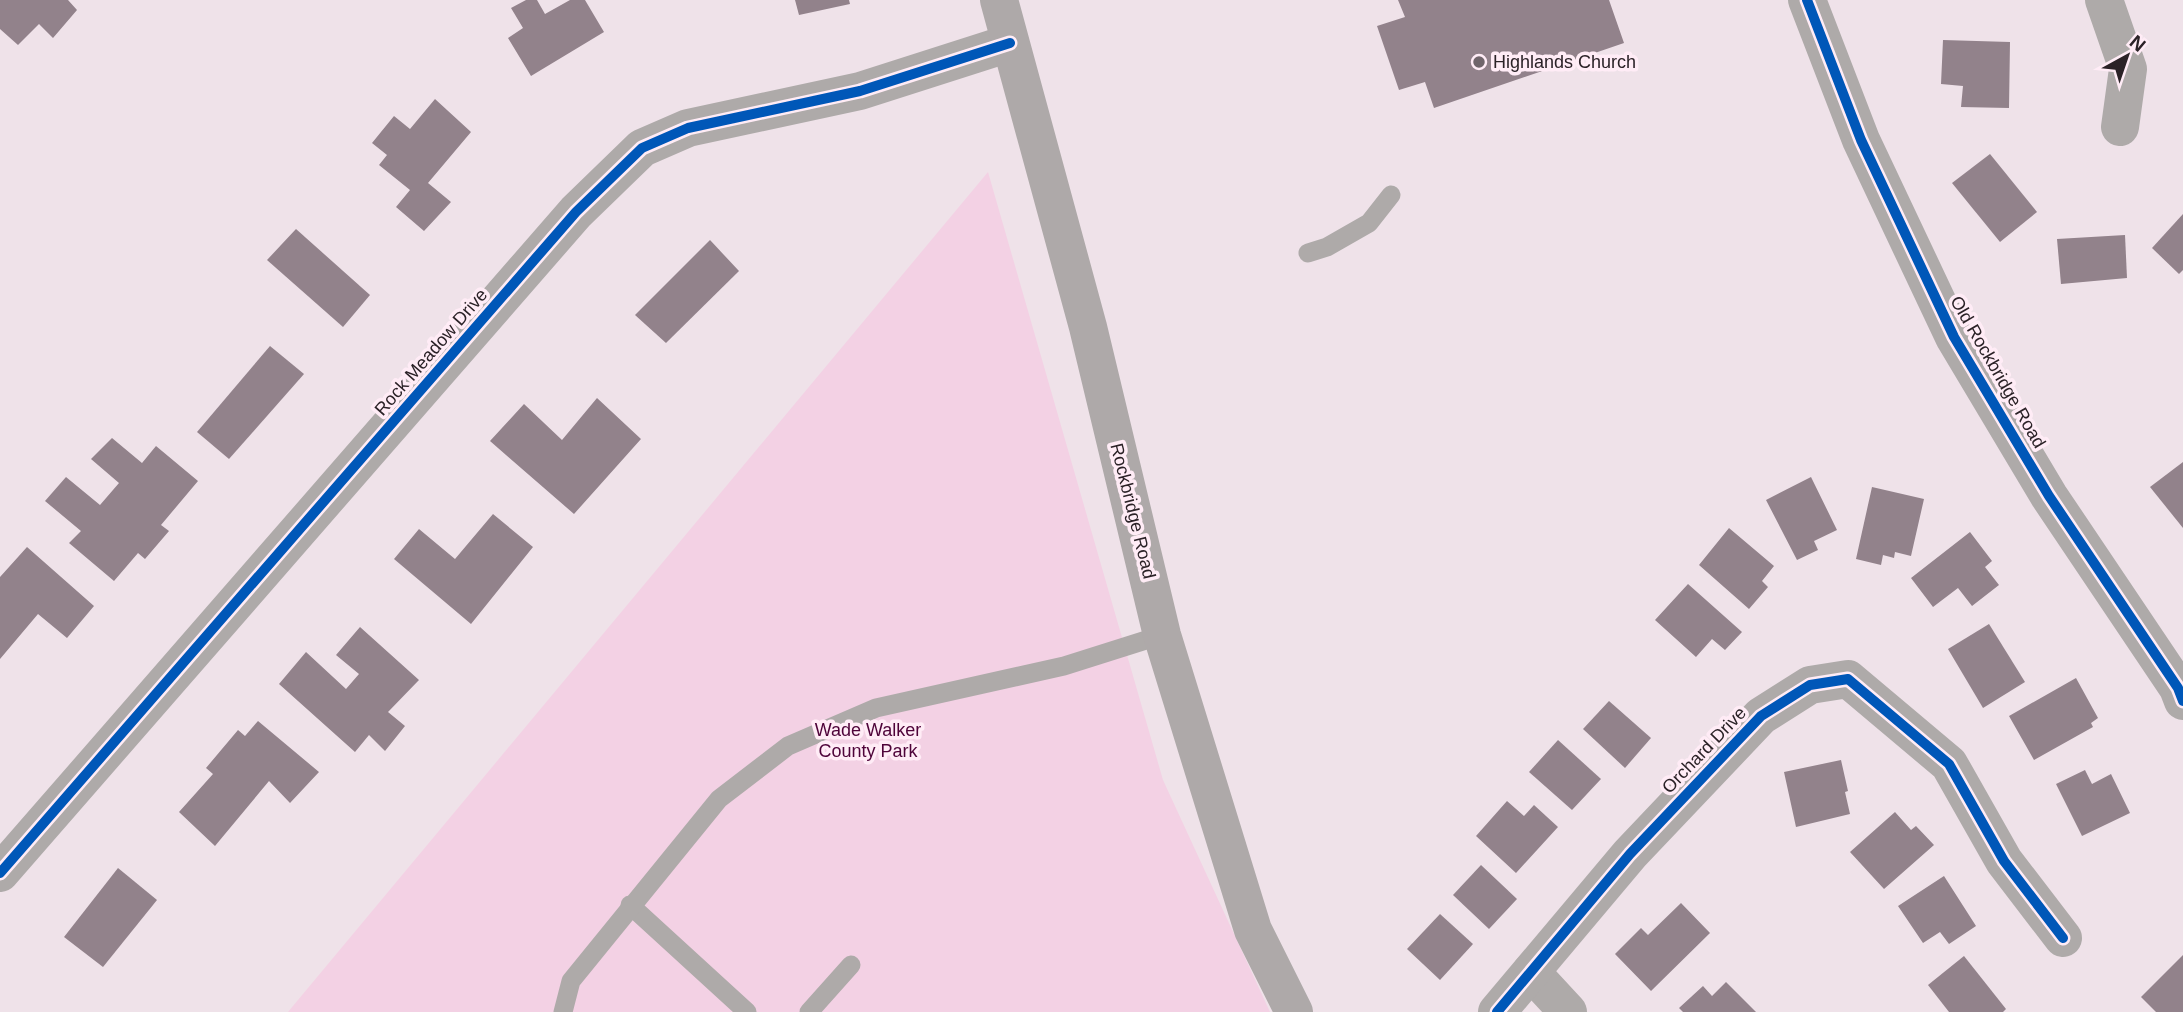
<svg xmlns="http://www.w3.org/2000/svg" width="2183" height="1012" viewBox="0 0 2183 1012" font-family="Arial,sans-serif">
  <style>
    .green { fill: #f3d1e4 }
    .building { fill: #92828b }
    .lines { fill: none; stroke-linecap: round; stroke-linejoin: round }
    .service { stroke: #aeaaa9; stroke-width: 19 }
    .minor { stroke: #aeaaa9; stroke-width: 38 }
    .secondary { stroke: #aea9a9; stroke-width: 38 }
    .cycleway-casing { stroke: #ffecf6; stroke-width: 15 }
    .cycleway { stroke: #0057b8; stroke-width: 10 }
    .poi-dot { fill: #70656b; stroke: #ffecf6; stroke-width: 2.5 }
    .labels { text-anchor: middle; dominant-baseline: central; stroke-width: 7; stroke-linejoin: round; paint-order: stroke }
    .poi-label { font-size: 18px; fill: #2b2227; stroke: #ffecf6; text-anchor: start }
    .street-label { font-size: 18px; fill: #2b2227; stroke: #ffecf6 }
    .park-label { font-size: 18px; fill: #4e0339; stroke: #ffecf6 }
  </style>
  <rect width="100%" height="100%" fill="#efe2e9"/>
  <path class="green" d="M 988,172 L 1163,780 L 1270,1012 L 288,1012 Z"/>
  <g class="building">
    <path d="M 0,0 L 68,0 L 77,10 L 53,38 L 39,24 L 18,45 L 0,29 Z"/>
    <path d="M 526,0 L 537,0 L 545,14 L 570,0 L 585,0 L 604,32 L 531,76 L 508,38 L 523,28 L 511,8 Z"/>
    <path d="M 795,0 L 849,0 L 850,4 L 799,15 Z"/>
    <path d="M 1398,0 L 1609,0 L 1624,43 L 1434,108 L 1425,82 L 1399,90 L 1377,26 L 1405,17 Z"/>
    <path d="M 1943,40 L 2010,42 L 2009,108 L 1961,107 L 1963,86 L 1941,84 Z"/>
    <path d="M 435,99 L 471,132 L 428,183 L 451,202 L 424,231 L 396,207 L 410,190 L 379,165 L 387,155 L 372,143 L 394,116 L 410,129 Z"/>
    <path d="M 1990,154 L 2037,212 L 2000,242 L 1952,183 Z"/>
    <path d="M 2183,214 L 2183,270 L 2179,274 L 2152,248 Z"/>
    <path d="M 296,229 L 370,295 L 343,327 L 267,260 Z"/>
    <path d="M 2125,235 L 2127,278 L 2061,284 L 2057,239 Z"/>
    <path d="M 710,240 L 739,271 L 666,343 L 635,315 Z"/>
    <path d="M 270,346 L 304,374 L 229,459 L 197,432 Z"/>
    <path d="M 597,398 L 641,439 L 574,514 L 490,441 L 524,404 L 562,440 Z"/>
    <path d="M 112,438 L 142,463 L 156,446 L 198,481 L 161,525 L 169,531 L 145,559 L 138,553 L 114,581 L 69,543 L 81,531 L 45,501 L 66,477 L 100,505 L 119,483 L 91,459 Z"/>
    <path d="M 2183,462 L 2183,528 L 2150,487 Z"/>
    <path d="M 1811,477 L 1837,530 L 1814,541 L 1818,550 L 1797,560 L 1766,500 Z"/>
    <path d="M 1872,487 L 1924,499 L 1911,556 L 1895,552 L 1894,558 L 1883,555 L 1881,565 L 1856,559 Z"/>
    <path d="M 493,514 L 533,547 L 471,624 L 394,559 L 419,529 L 455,559 Z"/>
    <path d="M 1729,528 L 1774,566 L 1762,581 L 1768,587 L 1749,609 L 1699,565 Z"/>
    <path d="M 1970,532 L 1992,561 L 1985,567 L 1999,585 L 1972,606 L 1958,588 L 1933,607 L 1911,578 Z"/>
    <path d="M 27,547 L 94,606 L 67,638 L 38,614 L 0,659 L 0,577 Z"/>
    <path d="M 1688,584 L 1742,632 L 1725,650 L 1712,639 L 1696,657 L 1655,620 Z"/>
    <path d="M 1989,624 L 2025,682 L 1983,708 L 1948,649 Z"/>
    <path d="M 360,627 L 419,680 L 388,712 L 405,726 L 385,751 L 369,735 L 355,752 L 279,684 L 306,652 L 346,689 L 359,674 L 336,655 Z"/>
    <path d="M 2076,678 L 2098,718 L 2091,723 L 2093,727 L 2034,760 L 2009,716 Z"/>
    <path d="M 1609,701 L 1651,738 L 1625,768 L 1583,729 Z"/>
    <path d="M 258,721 L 319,772 L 290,803 L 269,781 L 215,846 L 179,812 L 213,774 L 206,768 L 238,730 L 245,736 Z"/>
    <path d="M 1558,740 L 1601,779 L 1572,810 L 1529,772 Z"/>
    <path d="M 1841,760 L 1848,791 L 1845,792 L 1850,814 L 1796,827 L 1784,772 Z"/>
    <path d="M 2085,770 L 2092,784 L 2111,774 L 2130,813 L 2082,836 L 2056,784 Z"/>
    <path d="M 1507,801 L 1524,816 L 1534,805 L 1558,827 L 1516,873 L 1476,836 Z"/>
    <path d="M 1895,812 L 1911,830 L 1916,826 L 1934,845 L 1884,889 L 1850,852 Z"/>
    <path d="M 1481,865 L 1517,899 L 1489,929 L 1453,895 Z"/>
    <path d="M 118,868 L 157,900 L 103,967 L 64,937 Z"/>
    <path d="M 1944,876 L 1976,926 L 1949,944 L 1940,932 L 1923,943 L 1898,906 Z"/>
    <path d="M 1681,903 L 1710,933 L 1651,991 L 1615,954 L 1641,928 L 1648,935 Z"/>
    <path d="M 1440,914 L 1473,944 L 1440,980 L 1407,949 Z"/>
    <path d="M 2183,955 L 2183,1012 L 2156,1012 L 2141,997 Z"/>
    <path d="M 1964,956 L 2006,1009 L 2003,1012 L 1949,1012 L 1928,985 Z"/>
    <path d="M 1726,982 L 1756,1012 L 1683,1012 L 1679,1008 L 1703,986 L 1712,996 Z"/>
  </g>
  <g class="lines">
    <g class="service">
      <path d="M 1308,253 L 1327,247 L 1369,223 L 1391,195"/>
      <path d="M 630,905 L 747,1012"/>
      <path d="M 563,1012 L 571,981 L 719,799 L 788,746 L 876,708 L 1064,666 L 1162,635"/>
      <path d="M 809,1012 L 851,965"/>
    </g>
    <g class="minor">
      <path d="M 1807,0 L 1861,140 L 1954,337 L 2049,496 L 2178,688 L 2183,701"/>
      <path d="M 2104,0 L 2128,69 L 2120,127"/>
      <path d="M 0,873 L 576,212 L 642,148 L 688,128 L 860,91 L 1010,43"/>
      <path d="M 1531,972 L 1568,1012"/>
      <path d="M 1497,1012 L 1630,854 L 1761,716 L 1810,685 L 1848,679 L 1949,764 L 2004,861 L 2063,938"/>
    </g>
    <path class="secondary" d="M 999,0 L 1088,327 L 1162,635 L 1253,930 L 1294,1012"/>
    <g class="cycleway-casing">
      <g id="cycleway">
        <path d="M 1807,0 L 1861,140 L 1954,337 L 2049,496 L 2178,688 L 2183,701"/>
        <path d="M 0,873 L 576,212 L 642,148 L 688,128 L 860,91 L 1010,43"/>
        <path d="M 1497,1012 L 1630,854 L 1761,716 L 1810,685 L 1848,679 L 1949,764 L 2004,861 L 2063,938"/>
      </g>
    </g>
    <use href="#cycleway" class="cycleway"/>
  </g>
  <circle class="poi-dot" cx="1479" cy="62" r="7"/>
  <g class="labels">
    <g class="poi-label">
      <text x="1493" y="62">Highlands Church</text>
    </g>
    <g class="street-label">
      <text transform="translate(431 352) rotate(-49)">Rock Meadow Drive</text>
      <text transform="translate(1998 372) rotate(60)">Old Rockbridge Road</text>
      <text transform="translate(1133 511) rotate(76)">Rockbridge Road</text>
      <text transform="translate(1704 750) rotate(-46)">Orchard Drive</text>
    </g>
    <g class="park-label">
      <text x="868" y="730">Wade Walker<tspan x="868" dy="21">County Park</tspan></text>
    </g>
  </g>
  <g transform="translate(2127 56) rotate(40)" stroke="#ffecf6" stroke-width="5" paint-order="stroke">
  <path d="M0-5L12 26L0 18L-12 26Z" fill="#2b2227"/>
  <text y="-10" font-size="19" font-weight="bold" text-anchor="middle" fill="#2b2227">N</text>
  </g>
</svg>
